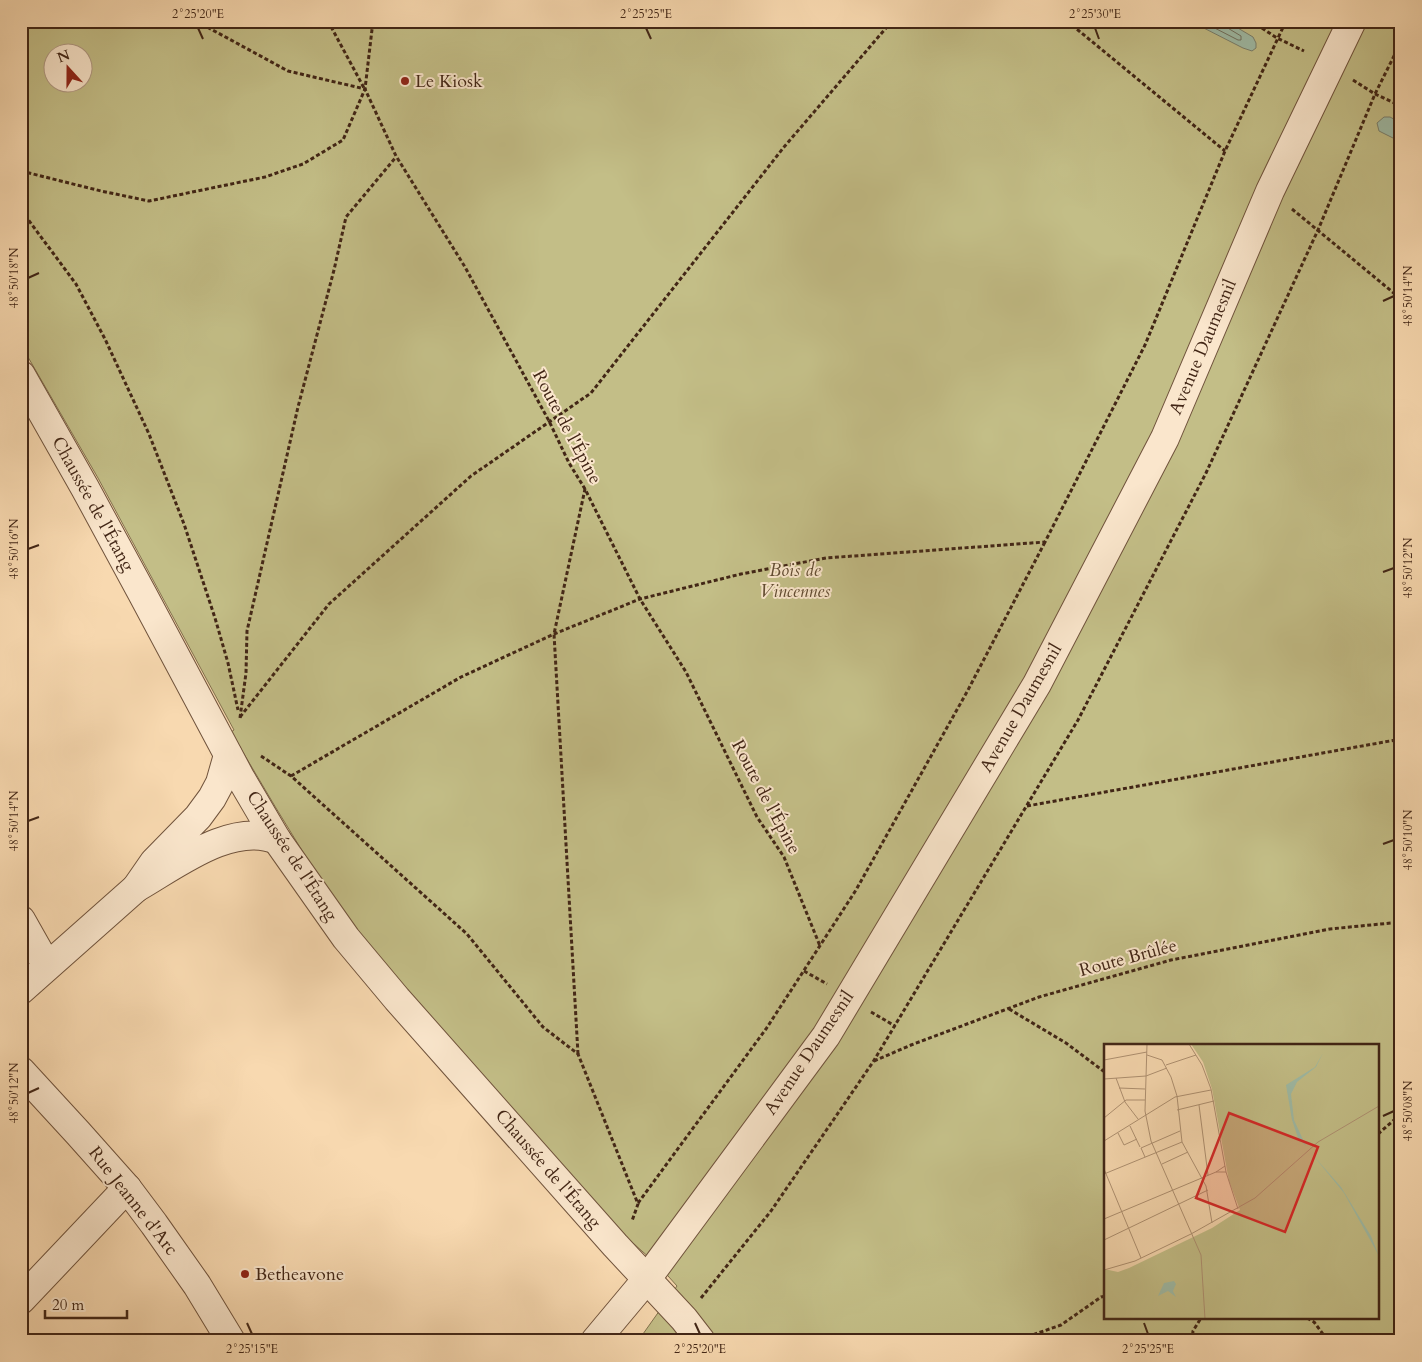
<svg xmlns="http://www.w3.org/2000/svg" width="1422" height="1362" viewBox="0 0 1422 1362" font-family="Cardo,serif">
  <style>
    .green { fill: #c3be87; stroke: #82724e; fill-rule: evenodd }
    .water { fill: #9fbba6; stroke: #7a7f6c }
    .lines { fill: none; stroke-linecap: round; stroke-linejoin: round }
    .shore { stroke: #70705e; stroke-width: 1 }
    .minor-casing { stroke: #70533c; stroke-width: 30 }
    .path { stroke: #422616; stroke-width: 3; stroke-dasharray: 4 2.5; stroke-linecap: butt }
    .minor { stroke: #fae6cc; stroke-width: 28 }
    .ticks { fill: none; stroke: #422616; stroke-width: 2 }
    .poi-dot { fill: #8f2418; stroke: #fae6cc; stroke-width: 2 }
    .labels { text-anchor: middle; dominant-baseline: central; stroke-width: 4; stroke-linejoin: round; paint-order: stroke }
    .poi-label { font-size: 18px; fill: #422616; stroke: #fae6cc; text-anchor: start }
    .street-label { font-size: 18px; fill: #422616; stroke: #fae6cc }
    .park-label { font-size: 18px; font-style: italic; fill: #624c32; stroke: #fae6cc }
    .inset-road { fill: none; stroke: #af9172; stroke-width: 1 }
    .view { fill: #d62828; fill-opacity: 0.15; stroke: #d62828; stroke-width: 2.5 }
    .inset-edge { fill: none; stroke: #422616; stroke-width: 2.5 }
    .neatline { fill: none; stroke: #422616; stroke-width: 2 }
    .ticks-label { font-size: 12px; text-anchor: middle; fill: #422616 }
  </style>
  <rect width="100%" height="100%" fill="#f8d9b0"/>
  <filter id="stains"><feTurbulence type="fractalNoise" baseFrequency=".004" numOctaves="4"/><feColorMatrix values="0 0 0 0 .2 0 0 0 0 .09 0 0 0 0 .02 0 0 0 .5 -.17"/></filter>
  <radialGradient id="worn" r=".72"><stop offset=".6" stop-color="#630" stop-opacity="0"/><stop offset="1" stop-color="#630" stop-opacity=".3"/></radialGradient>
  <path class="green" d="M 21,21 L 1401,21 L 1401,1341 L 638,1341 L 677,1286 L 660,1267 L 616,1228 L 366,942 L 317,875 L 276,808 L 231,732 L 234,730 L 98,478 L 21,345 ZM 52,52 L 82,52 L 82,82 L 52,82 ZM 1106,1046 L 1378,1046 L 1378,1318 L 1106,1318 Z"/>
  <g class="water">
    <path d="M 1190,21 L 1226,21 L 1253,37 L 1256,43 L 1256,48 L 1252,51 L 1243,48 Z"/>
    <path d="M 1384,117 L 1390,117 L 1401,123 L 1401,142 L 1379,131 L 1377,123 Z"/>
  </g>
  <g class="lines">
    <path class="shore" d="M 1201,21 L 1238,40 L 1241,40 L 1241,36 L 1226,27 L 1224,21"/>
    <g class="minor-casing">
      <g id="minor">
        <path d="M 21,375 L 85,488 L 143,595 L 240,777 L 277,840 L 346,938 L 397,999 L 615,1245 L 684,1319 L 701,1341"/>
        <path d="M 228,755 L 220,783 L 212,798 L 198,817 L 154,862 L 136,888 C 175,866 231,821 277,840"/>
        <path d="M 21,920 L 47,966"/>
        <path d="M 21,990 L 136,888"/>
        <path d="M 21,1071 L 78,1133 L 127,1188 L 154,1224 L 197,1285 L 231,1341"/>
        <path d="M 21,1300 L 127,1188"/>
        <path d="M 595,1341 L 646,1280 L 826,1036 L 1037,684 L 1165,438 L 1270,191 L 1352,21"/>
      </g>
    </g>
    <g class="path">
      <path d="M 196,21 L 288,71 L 365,89 L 396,156 L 465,267 L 549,421 L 569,463 L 585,489 L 640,599 L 686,672 L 757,817 L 784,857 L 820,946"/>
      <path d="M 328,21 L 364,88"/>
      <path d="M 1067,21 L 1225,151"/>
      <path d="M 1251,21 L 1277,38 L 1304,51"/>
      <path d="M 1353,80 L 1375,94 L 1401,106"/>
      <path d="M 21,171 L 101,191 L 149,201 L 265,177 L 303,164 L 343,140 L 365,89 L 373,21"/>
      <path d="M 1292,209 L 1401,299"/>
      <path d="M 21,210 L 76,284 L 105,339 L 149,434 L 184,524 L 215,618 L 228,663 L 238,710"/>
      <path d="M 240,717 L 329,604 L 471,476 L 591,393 L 784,147 L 892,21"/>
      <path d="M 240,718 L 246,673 L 247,631 L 298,407 L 334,270 L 346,217 L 396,157"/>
      <path d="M 261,756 L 291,776 L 467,934 L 543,1027 L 578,1054 L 638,1204 L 632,1221"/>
      <path d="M 291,776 L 461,677 L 554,634 L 640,599 L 741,574 L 826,558 L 1045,542 L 1145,345 L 1225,151 L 1286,21"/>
      <path d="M 1027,806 L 1401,739"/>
      <path d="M 804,971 L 827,984"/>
      <path d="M 1009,1009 L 1066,1043 L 1106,1073"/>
      <path d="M 871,1012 L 895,1026"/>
      <path d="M 578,1054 L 554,634 L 585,489"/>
      <path d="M 874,1061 L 911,1045 L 1039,997 L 1171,960 L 1330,929 L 1401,922"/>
      <path d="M 1378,1134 L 1401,1114"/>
      <path d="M 638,1203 L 766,1029 L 856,890 L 968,690 L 1045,542"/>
      <path d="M 701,1298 L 771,1211 L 873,1062 L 1078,720 L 1206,473 L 1318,230 L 1375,94 L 1401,42"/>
      <path d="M 1307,1318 L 1314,1322 L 1328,1341"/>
      <path d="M 1015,1341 L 1061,1325 L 1101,1297 L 1106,1296"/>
      <path d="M 1192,1341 L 1193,1331 L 1201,1318"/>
    </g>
    <use href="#minor" class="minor"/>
  </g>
  <path class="ticks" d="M 198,28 L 203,39M 646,28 L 651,39M 1095,28 L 1099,39M 28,278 L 39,273M 1383,301 L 1394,296M 28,549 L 39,545M 1383,572 L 1394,568M 28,821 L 39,817M 1383,844 L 1394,840M 28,1093 L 39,1088M 1383,1116 L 1394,1111M 247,1323 L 252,1334M 695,1323 L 700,1334M 1144,1323 L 1148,1334"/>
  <g class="poi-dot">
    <circle cx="405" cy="81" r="5"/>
    <circle cx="245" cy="1274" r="5"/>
  </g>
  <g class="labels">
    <g class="poi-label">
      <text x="415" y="81">Le Kiosk</text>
      <text x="255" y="1274">Betheavone</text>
    </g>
    <g class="street-label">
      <text transform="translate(1203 347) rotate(-67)">Avenue Daumesnil</text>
      <text transform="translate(567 427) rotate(62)">Route de l'Épine</text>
      <text transform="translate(93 504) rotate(61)">Chaussée de l'Étang</text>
      <text transform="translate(1021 708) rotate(-60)">Avenue Daumesnil</text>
      <text transform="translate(766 797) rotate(62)">Route de l'Épine</text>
      <text transform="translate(292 856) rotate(57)">Chaussée de l'Étang</text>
      <text transform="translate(1128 958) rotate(-15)">Route Brûlée</text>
      <text transform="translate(809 1053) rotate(-56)">Avenue Daumesnil</text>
      <text transform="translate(548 1169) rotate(49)">Chaussée de l'Étang</text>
      <text transform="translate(133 1201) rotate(52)">Rue Jeanne d'Arc</text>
    </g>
    <g class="park-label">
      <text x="795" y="570">Bois de<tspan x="795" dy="21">Vincennes</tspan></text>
    </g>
  </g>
  <g transform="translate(1104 1044)">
    <rect width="275" height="275" fill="#f8d9b0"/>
    <path d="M 87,0 L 275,0 L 275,275 L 0,275 L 0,225 L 14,228 L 25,224 L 108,184 L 136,166 L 125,137 L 108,45 L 99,18 Z" fill="#c3be87"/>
    <path d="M 219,9 L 212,23 L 193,38 L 187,50 L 190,76 L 202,102 L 194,94 L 188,76 L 182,41 L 211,23 ZM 208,110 L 237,143 L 267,192 L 275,212 L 240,149 ZM 70,237 L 72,240 L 69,247 L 72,253 L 64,247 L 54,252 L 60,239 Z" fill="#9fbba6"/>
    <path class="inset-road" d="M 43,0 L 41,67 L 47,97 L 97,211 L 101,275M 85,0 L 98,21 L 107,45 L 122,128 L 134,165M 43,11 L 58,16 L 67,33 L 73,52 L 78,98 L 102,142 L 108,179M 0,16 L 43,8M 62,21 L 92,11M 12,34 L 21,58 L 34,75M 0,35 L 42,32 L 63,24M 15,44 L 41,45M 95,61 L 104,131M 73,66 L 110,57M 0,74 L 22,56 L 41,56M 26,82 L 36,103M 14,89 L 20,101 L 33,95M 0,97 L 71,53 L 107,46M 41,113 L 37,104 L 76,87M 58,120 L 84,108M 121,122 L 112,128 L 122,128M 0,125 L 37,214M 0,130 L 78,98M 0,175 L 112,128M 87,190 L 151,154 L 214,98 L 275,62M 0,196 L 104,146M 0,226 L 31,217 L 87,190"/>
    <path class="view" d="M 125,69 L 214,103 L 181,188 L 92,154 Z"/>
    <rect width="275" height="275" class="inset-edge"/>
  </g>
  <rect width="1422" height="1362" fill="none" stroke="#f8d9b0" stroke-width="55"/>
  <g transform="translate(68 68) rotate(339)"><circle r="24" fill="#fae6cc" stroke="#b09983"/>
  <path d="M0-4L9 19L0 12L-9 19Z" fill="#8f2418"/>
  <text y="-8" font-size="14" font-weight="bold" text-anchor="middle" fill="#422616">N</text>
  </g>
  <path d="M45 1310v8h82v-8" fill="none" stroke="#422616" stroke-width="2.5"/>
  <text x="52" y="1310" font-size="15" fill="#422616" stroke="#fae6cc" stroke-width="4" paint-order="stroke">20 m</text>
  <rect x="28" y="28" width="1366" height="1306" class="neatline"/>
  <g class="ticks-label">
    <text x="198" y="18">2°25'20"E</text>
    <text x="646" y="18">2°25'25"E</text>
    <text x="1095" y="18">2°25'30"E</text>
    <text transform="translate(14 278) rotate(-90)" y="4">48°50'18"N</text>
    <text transform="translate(1408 296) rotate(-90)" y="4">48°50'14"N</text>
    <text transform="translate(14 549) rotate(-90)" y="4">48°50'16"N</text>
    <text transform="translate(1408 568) rotate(-90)" y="4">48°50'12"N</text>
    <text transform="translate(14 821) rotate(-90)" y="4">48°50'14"N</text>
    <text transform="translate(1408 840) rotate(-90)" y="4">48°50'10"N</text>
    <text transform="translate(14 1093) rotate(-90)" y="4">48°50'12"N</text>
    <text transform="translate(1408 1111) rotate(-90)" y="4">48°50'08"N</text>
    <text x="252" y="1353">2°25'15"E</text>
    <text x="700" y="1353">2°25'20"E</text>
    <text x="1148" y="1353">2°25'25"E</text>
  </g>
  <rect width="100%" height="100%" filter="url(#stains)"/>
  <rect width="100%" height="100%" fill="url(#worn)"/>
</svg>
